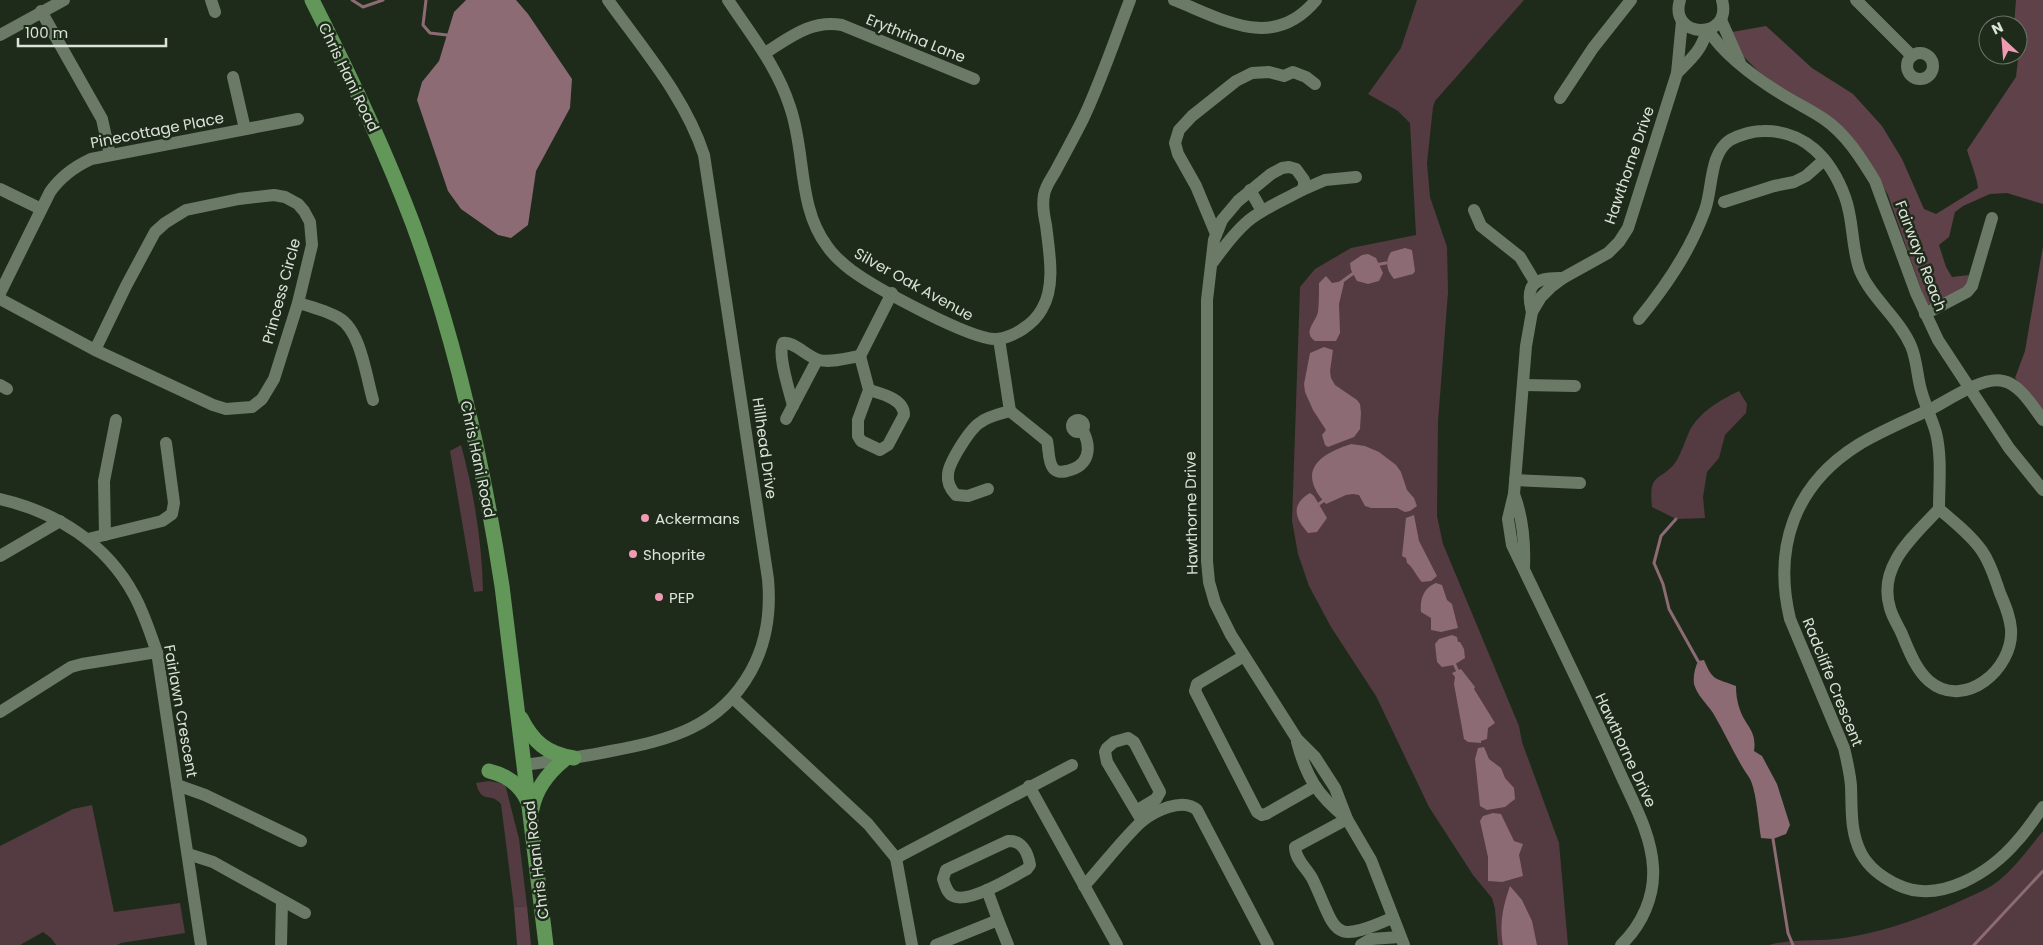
<svg xmlns="http://www.w3.org/2000/svg" width="2043" height="945" viewBox="0 0 2043 945" font-family="Poppins,sans-serif">
  <style>
    .green { fill: #543a41 }
    .forest { fill: #5f414a }
    .water { fill: #8c6b74 }
    .lines { fill: none; stroke-linecap: round; stroke-linejoin: round }
    .stream { stroke: #8c6b74; stroke-width: 3 }
    .minor { stroke: #6a7a67; stroke-width: 12 }
    .major { stroke: #629759; stroke-width: 15 }
    .poi-dot { fill: #f09ab4; stroke: #1e2b1b; stroke-width: 2 }
    .labels { text-anchor: middle; dominant-baseline: central; stroke-width: 5; stroke-linejoin: round; paint-order: stroke }
    .street-label { font-size: 15px; fill: #dbe3d9; stroke: #1e2b1b }
    .poi-label { font-size: 15px; fill: #dbe3d9; stroke: #1e2b1b; text-anchor: start }
  </style>
  <rect width="100%" height="100%" fill="#1e2b1b"/>
  <g class="green">
    <path d="M 1417,0 L 1524,0 L 1435,101 L 1433,107 L 1427,163 L 1430,197 L 1447,247 L 1448,292 L 1438,422 L 1437,516 L 1443,544 L 1519,726 L 1522,742 L 1559,843 L 1568,945 L 1498,945 L 1495,909 L 1492,898 L 1473,875 L 1429,807 L 1376,696 L 1331,627 L 1309,586 L 1298,554 L 1292,521 L 1300,287 L 1315,269 L 1351,248 L 1416,235 L 1410,123 L 1398,111 L 1368,94 L 1401,48 Z"/>
    <path d="M 1739,391 L 1747,404 L 1746,413 L 1725,435 L 1719,458 L 1707,472 L 1703,497 L 1705,518 L 1676,519 L 1652,507 C 1648,469 1662,483 1677,460 C 1682,451 1685,441 1689,432 C 1699,412 1720,400 1739,391 Z"/>
    <path d="M 461,445 C 474,492 482,543 483,591 L 474,592 L 450,451 Z"/>
    <path d="M 489,781 L 505,784 L 519,839 L 527,906 L 514,907 L 501,804 C 489,791 482,805 476,783 Z"/>
    <path d="M 92,805 L 114,912 L 180,903 L 185,933 L 121,943 L 117,945 L 56,945 L 51,938 L 43,932 L 20,945 L 0,945 L 0,846 L 73,809 Z"/>
    <path d="M 2043,831 L 2043,945 L 1769,945 C 1794,938 1819,942 1844,938 C 1888,931 1931,915 1971,896 C 1980,892 1989,888 1997,882 C 2015,868 2029,848 2043,831 Z"/>
  </g>
  <g class="forest">
    <path d="M 2016,0 L 2043,0 L 2043,204 L 2007,193 L 1990,194 L 1963,206 L 1955,212 L 1949,237 L 1939,245 L 1946,267 L 1952,277 L 1969,275 L 1966,289 L 1928,309 L 1888,195 L 1864,155 L 1786,91 L 1758,71 L 1742,55 L 1732,32 L 1766,26 L 1812,68 L 1853,94 L 1882,126 L 1902,159 L 1924,209 L 1936,214 L 1978,188 C 1978,180 1970,160 1967,150 L 2016,77 L 2019,51 L 2018,25 L 2014,25 Z"/>
    <path d="M 2043,246 L 2043,414 L 2015,378 L 2025,351 Z"/>
    <path d="M 527,906 L 531,945 L 517,945 L 514,907 Z"/>
  </g>
  <g class="water">
    <path d="M 466,0 L 516,0 L 528,14 L 572,79 L 570,108 L 536,171 L 528,225 L 511,238 L 498,235 L 461,209 L 448,191 L 417,100 L 422,82 L 439,61 L 454,12 Z"/>
    <path d="M 1405,248 L 1412,250 L 1415,271 L 1413,274 L 1394,279 C 1386,270 1385,261 1391,252 Z"/>
    <path d="M 1368,254 L 1376,258 L 1383,273 L 1379,281 L 1368,284 L 1357,281 L 1351,270 L 1350,263 L 1362,255 Z"/>
    <path d="M 1326,276 L 1332,283 L 1343,281 L 1344,283 L 1339,304 L 1340,333 L 1336,341 L 1315,341 C 1302,332 1316,322 1318,312 C 1319,305 1319,290 1319,283 Z"/>
    <path d="M 1324,347 L 1333,350 L 1330,371 L 1331,378 L 1335,385 L 1357,400 L 1360,404 L 1361,413 L 1360,429 L 1354,437 L 1328,447 L 1325,445 L 1322,435 L 1326,430 L 1313,410 L 1305,392 L 1304,384 L 1310,353 Z"/>
    <path d="M 1351,444 L 1365,446 L 1379,452 L 1396,465 L 1401,472 L 1407,490 L 1414,498 L 1417,506 L 1410,511 L 1405,512 L 1397,508 L 1371,508 L 1365,506 L 1359,495 L 1353,494 L 1346,495 L 1326,504 C 1297,472 1317,455 1351,444 Z"/>
    <path d="M 1310,493 L 1314,496 L 1327,518 L 1317,532 L 1308,533 C 1295,518 1290,505 1310,493 Z"/>
    <path d="M 1414,515 L 1419,541 L 1437,576 L 1431,581 L 1422,582 C 1416,576 1414,568 1407,563 L 1406,558 L 1402,556 L 1406,518 Z"/>
    <path d="M 1436,583 L 1442,585 L 1447,600 L 1452,604 L 1458,628 L 1441,632 L 1431,630 L 1431,618 L 1421,612 C 1420,600 1423,588 1436,583 Z"/>
    <path d="M 1452,635 L 1457,637 L 1458,642 L 1460,642 L 1464,649 L 1465,658 L 1454,665 L 1442,667 L 1437,662 L 1435,644 L 1439,639 Z"/>
    <path d="M 1704,660 C 1713,682 1716,678 1736,686 C 1736,694 1737,702 1740,710 C 1746,727 1757,730 1754,751 L 1762,756 L 1777,784 L 1790,825 L 1786,834 L 1773,839 L 1761,838 C 1758,820 1757,796 1751,781 C 1749,776 1745,772 1743,768 C 1732,750 1724,731 1713,713 C 1707,704 1697,695 1694,684 C 1693,676 1695,668 1698,661 Z"/>
    <path d="M 1461,669 L 1475,687 L 1474,689 L 1495,723 L 1488,728 L 1487,739 L 1481,741 L 1481,743 L 1468,742 L 1464,739 L 1454,684 L 1455,677 L 1452,673 Z"/>
    <path d="M 1484,747 L 1489,759 L 1501,768 L 1505,778 L 1514,788 L 1515,799 L 1505,807 L 1487,810 L 1480,806 L 1475,759 L 1478,748 Z"/>
    <path d="M 1493,813 L 1501,814 L 1514,841 L 1523,844 L 1519,855 L 1523,876 L 1502,882 L 1488,881 L 1488,857 L 1480,821 L 1483,816 Z"/>
    <path d="M 1510,886 L 1522,900 L 1532,921 L 1537,945 L 1503,945 C 1499,924 1503,906 1510,886 Z"/>
  </g>
  <g class="lines">
    <g class="stream">
      <path d="M 352,0 L 363,7 L 383,0"/>
      <path d="M 426,0 L 423,25 L 430,33 L 447,35"/>
      <path d="M 1375,265 L 1386,263"/>
      <path d="M 1340,283 L 1355,272"/>
      <path d="M 1319,504 L 1323,501"/>
      <path d="M 1676,519 L 1661,536 L 1654,563 L 1663,584 L 1669,609 L 1698,661"/>
      <path d="M 1453,661 L 1459,674"/>
      <path d="M 1773,839 L 1788,933 L 1793,945"/>
      <path d="M 1974,945 L 2043,871"/>
    </g>
    <g class="minor">
      <path d="M 211,0 L 215,12"/>
      <path d="M 728,0 C 751,35 777,66 790,107 C 806,152 797,206 827,246 C 833,255 842,263 851,270 C 874,287 972,341 997,339 C 1014,337 1034,324 1042,309 C 1056,286 1049,251 1046,225 C 1044,216 1042,205 1044,195 C 1045,187 1051,179 1055,172 C 1064,155 1074,137 1083,119 C 1101,81 1115,39 1130,0"/>
      <path d="M 1174,0 C 1223,19 1273,52 1316,0"/>
      <path d="M 1680,0 C 1668,39 1733,41 1722,0"/>
      <path d="M 1856,0 L 1912,56"/>
      <path d="M 41,11 L 102,119 L 110,155"/>
      <path d="M 1721,20 L 1740,63"/>
      <path d="M 1708,30 C 1725,56 1757,79 1783,95 C 1796,103 1811,110 1824,119 C 1846,134 1861,158 1875,181 L 1916,293 L 1938,340 L 2009,448 L 2043,490"/>
      <path d="M 0,35 L 64,0"/>
      <path d="M 765,53 C 789,38 812,19 842,25 L 974,79"/>
      <circle cx="1920" cy="66" r="13"/>
      <path d="M 1677,73 C 1690,60 1703,49 1706,31"/>
      <path d="M 233,77 L 245,129"/>
      <path d="M 1560,98 L 1593,48 L 1631,0"/>
      <path d="M 0,189 L 41,209"/>
      <path d="M 1250,190 L 1262,211"/>
      <path d="M 1302,190 L 1325,180 L 1356,177"/>
      <path d="M 1724,202 L 1774,186 L 1794,182 L 1806,176 L 1824,160"/>
      <path d="M 1474,210 L 1481,226 L 1520,257 L 1535,282"/>
      <path d="M 1216,234 L 1196,186 L 1178,154 L 1175,143 L 1179,130 L 1192,116 L 1236,81 L 1252,73 L 1269,72 L 1284,76 L 1293,72 L 1306,77 L 1315,84"/>
      <path d="M 1213,262 C 1223,248 1234,233 1248,221 C 1264,208 1284,200 1302,190 L 1304,186 L 1304,180 L 1296,169 L 1289,167 L 1282,168 L 1271,174 L 1238,201 L 1222,220 L 1214,240 L 1207,300 L 1207,561 L 1209,582 L 1215,603 L 1231,635 L 1297,739 L 1315,757 L 1335,788 L 1347,819 L 1371,860 L 1404,945"/>
      <path d="M 0,293 L 50,192 C 61,176 74,167 91,159 L 298,119"/>
      <path d="M 0,299 L 95,350 L 213,405 L 226,409 L 252,407 L 262,399 L 274,379 L 298,303 L 312,245 L 310,222 L 304,211 L 298,204 L 285,197 L 274,195 L 239,199 L 186,210 L 165,223 L 155,232 L 126,286 L 95,350"/>
      <path d="M 298,303 C 312,307 327,311 339,318 C 361,331 366,376 373,400"/>
      <path d="M 1532,312 C 1524,283 1536,277 1563,278"/>
      <path d="M 1925,314 L 1967,292 L 1972,286 L 1992,218"/>
      <path d="M 1639,319 C 1667,285 1690,251 1705,210 C 1713,188 1709,154 1730,140 C 1739,135 1753,131 1763,131 C 1805,130 1831,159 1845,197 C 1854,221 1851,247 1860,271 C 1872,299 1899,318 1911,346 C 1917,360 1917,376 1921,390 C 1925,405 1932,419 1936,433 C 1942,457 1939,485 1939,509 C 1914,536 1877,566 1890,608 C 1892,616 1897,624 1901,632 C 1908,648 1915,669 1929,681 C 1964,711 2014,669 2011,629 C 2010,616 2005,605 2000,593 C 1995,579 1991,564 1982,551 C 1971,535 1954,522 1939,509"/>
      <path d="M 999,339 L 1010,411"/>
      <path d="M 860,356 L 869,390 L 858,420 L 858,436 L 861,441 L 880,450 L 888,445 L 904,415 C 904,399 882,394 869,390"/>
      <path d="M 860,356 L 892,293"/>
      <path d="M 0,385 L 7,389"/>
      <path d="M 1523,385 L 1575,386"/>
      <path d="M 793,406 C 790,392 777,355 783,343 C 794,341 807,357 819,360 C 831,363 847,358 860,356"/>
      <path d="M 1010,411 L 1047,441 C 1049,449 1048,462 1053,468 C 1057,473 1062,472 1067,471 C 1089,466 1092,449 1083,431"/>
      <path d="M 786,419 L 817,360"/>
      <circle cx="1078" cy="426" r="6"/>
      <path d="M 2043,420 C 2033,407 2020,384 2003,381 C 1984,376 1950,399 1933,408 C 1908,420 1881,431 1858,445 C 1794,485 1773,548 1790,619 L 1844,748 C 1847,761 1850,773 1851,786 C 1852,810 1850,831 1861,853 C 1869,868 1883,878 1898,885 C 1940,905 1991,872 2018,840 C 2027,830 2035,818 2043,807"/>
      <path d="M 1515,480 L 1580,483"/>
      <path d="M 988,489 L 968,496 L 956,495 C 950,489 947,482 948,474 C 949,462 971,427 981,422 C 989,416 1000,414 1010,411"/>
      <path d="M 1514,494 C 1523,518 1525,542 1524,567"/>
      <path d="M 0,499 C 56,512 106,543 134,595 C 144,613 150,633 157,652 L 201,945"/>
      <path d="M 105,535 L 104,481 L 116,420"/>
      <path d="M 88,539 L 162,521 L 172,514 L 174,503 L 166,443"/>
      <path d="M 0,556 L 60,521"/>
      <path d="M 1244,656 L 1197,684 L 1195,691 L 1257,812 L 1262,815 L 1266,814 L 1315,786"/>
      <path d="M 733,698 L 868,824 L 896,858"/>
      <path d="M 0,712 L 71,667 L 82,664 L 157,652"/>
      <path d="M 1297,742 C 1306,776 1317,795 1346,818"/>
      <path d="M 524,765 C 554,761 582,757 611,751 C 670,740 720,727 751,671 C 767,642 771,612 768,579 L 704,155 C 685,97 643,49 608,0"/>
      <path d="M 177,785 L 205,795 L 301,841"/>
      <path d="M 1029,786 L 1117,945"/>
      <path d="M 1136,811 L 1156,799 L 1160,792 L 1134,742 L 1128,738 L 1114,742 L 1107,748 L 1105,752 L 1107,762 L 1142,821"/>
      <path d="M 1347,819 L 1295,847 C 1295,860 1308,869 1313,880 C 1338,933 1330,945 1392,918"/>
      <path d="M 1008,841 C 1022,840 1028,853 1030,865 L 1027,869 C 1013,877 968,904 953,896 C 947,893 945,885 943,879 L 946,870 Z"/>
      <path d="M 188,854 L 213,862 L 305,913"/>
      <path d="M 1084,886 C 1103,865 1121,841 1141,822 C 1154,811 1183,797 1197,810 L 1268,945"/>
      <path d="M 987,890 L 998,920"/>
      <path d="M 281,945 L 282,902"/>
      <path d="M 912,945 L 896,858 L 1072,765"/>
      <path d="M 936,945 L 998,920 L 1008,945"/>
      <path d="M 1361,945 L 1371,939 L 1400,937"/>
      <path d="M 1621,945 C 1642,925 1655,896 1653,867 C 1651,831 1630,797 1616,764 C 1583,691 1547,618 1512,545 L 1508,519 L 1514,494 L 1526,346 L 1532,312 L 1541,297 L 1551,287 L 1563,278 L 1608,253 L 1619,242 L 1628,228 L 1677,73 L 1682,21"/>
    </g>
    <g class="major">
      <path d="M 312,0 C 349,73 384,147 413,224 C 456,341 483,463 502,586 L 546,945"/>
      <path d="M 521,718 C 533,742 547,754 574,758"/>
      <path d="M 489,771 C 506,775 519,783 527,800"/>
      <path d="M 532,809 C 536,788 548,773 564,760"/>
    </g>
  </g>
  <g class="poi-dot">
    <circle cx="645" cy="518" r="5"/>
    <circle cx="633" cy="554" r="5"/>
    <circle cx="659" cy="597" r="5"/>
  </g>
  <g class="labels">
    <g class="street-label">
      <text transform="translate(916 38) rotate(22)">Erythrina Lane</text>
      <text transform="translate(349 77) rotate(64)">Chris Hani Road</text>
      <text transform="translate(157 130) rotate(-11)">Pinecottage Place</text>
      <text transform="translate(1629 165) rotate(-71)">Hawthorne Drive</text>
      <text transform="translate(1921 256) rotate(69)">Fairways Reach</text>
      <text transform="translate(914 284) rotate(29)">Silver Oak Avenue</text>
      <text transform="translate(281 291) rotate(-75)">Princess Circle</text>
      <text transform="translate(765 448) rotate(82)">Hillhead Drive</text>
      <text transform="translate(478 459) rotate(78)">Chris Hani Road</text>
      <text transform="translate(1191 513) rotate(-91)">Hawthorne Drive</text>
      <text transform="translate(1833 682) rotate(68)">Radcliffe Crescent</text>
      <text transform="translate(181 711) rotate(80)">Fairlawn Crescent</text>
      <text transform="translate(1626 750) rotate(65)">Hawthorne Drive</text>
      <text transform="translate(536 860) rotate(-97)">Chris Hani Road</text>
    </g>
    <g class="poi-label">
      <text x="655" y="518">Ackermans</text>
      <text x="643" y="554">Shoprite</text>
      <text x="669" y="597">PEP</text>
    </g>
  </g>
  <g transform="translate(2003 40) rotate(334)"><circle r="24" fill="#1e2b1b" stroke="#6a7567"/>
  <path d="M0-4L9 19L0 12L-9 19Z" fill="#f09ab4"/>
  <text y="-8" font-size="14" font-weight="bold" text-anchor="middle" fill="#dbe3d9">N</text>
  </g>
  <path d="M18 38v8h148v-8" fill="none" stroke="#dbe3d9" stroke-width="2.5"/>
  <text x="25" y="38" font-size="15" fill="#dbe3d9" stroke="#1e2b1b" stroke-width="4" paint-order="stroke">100 m</text>
</svg>
